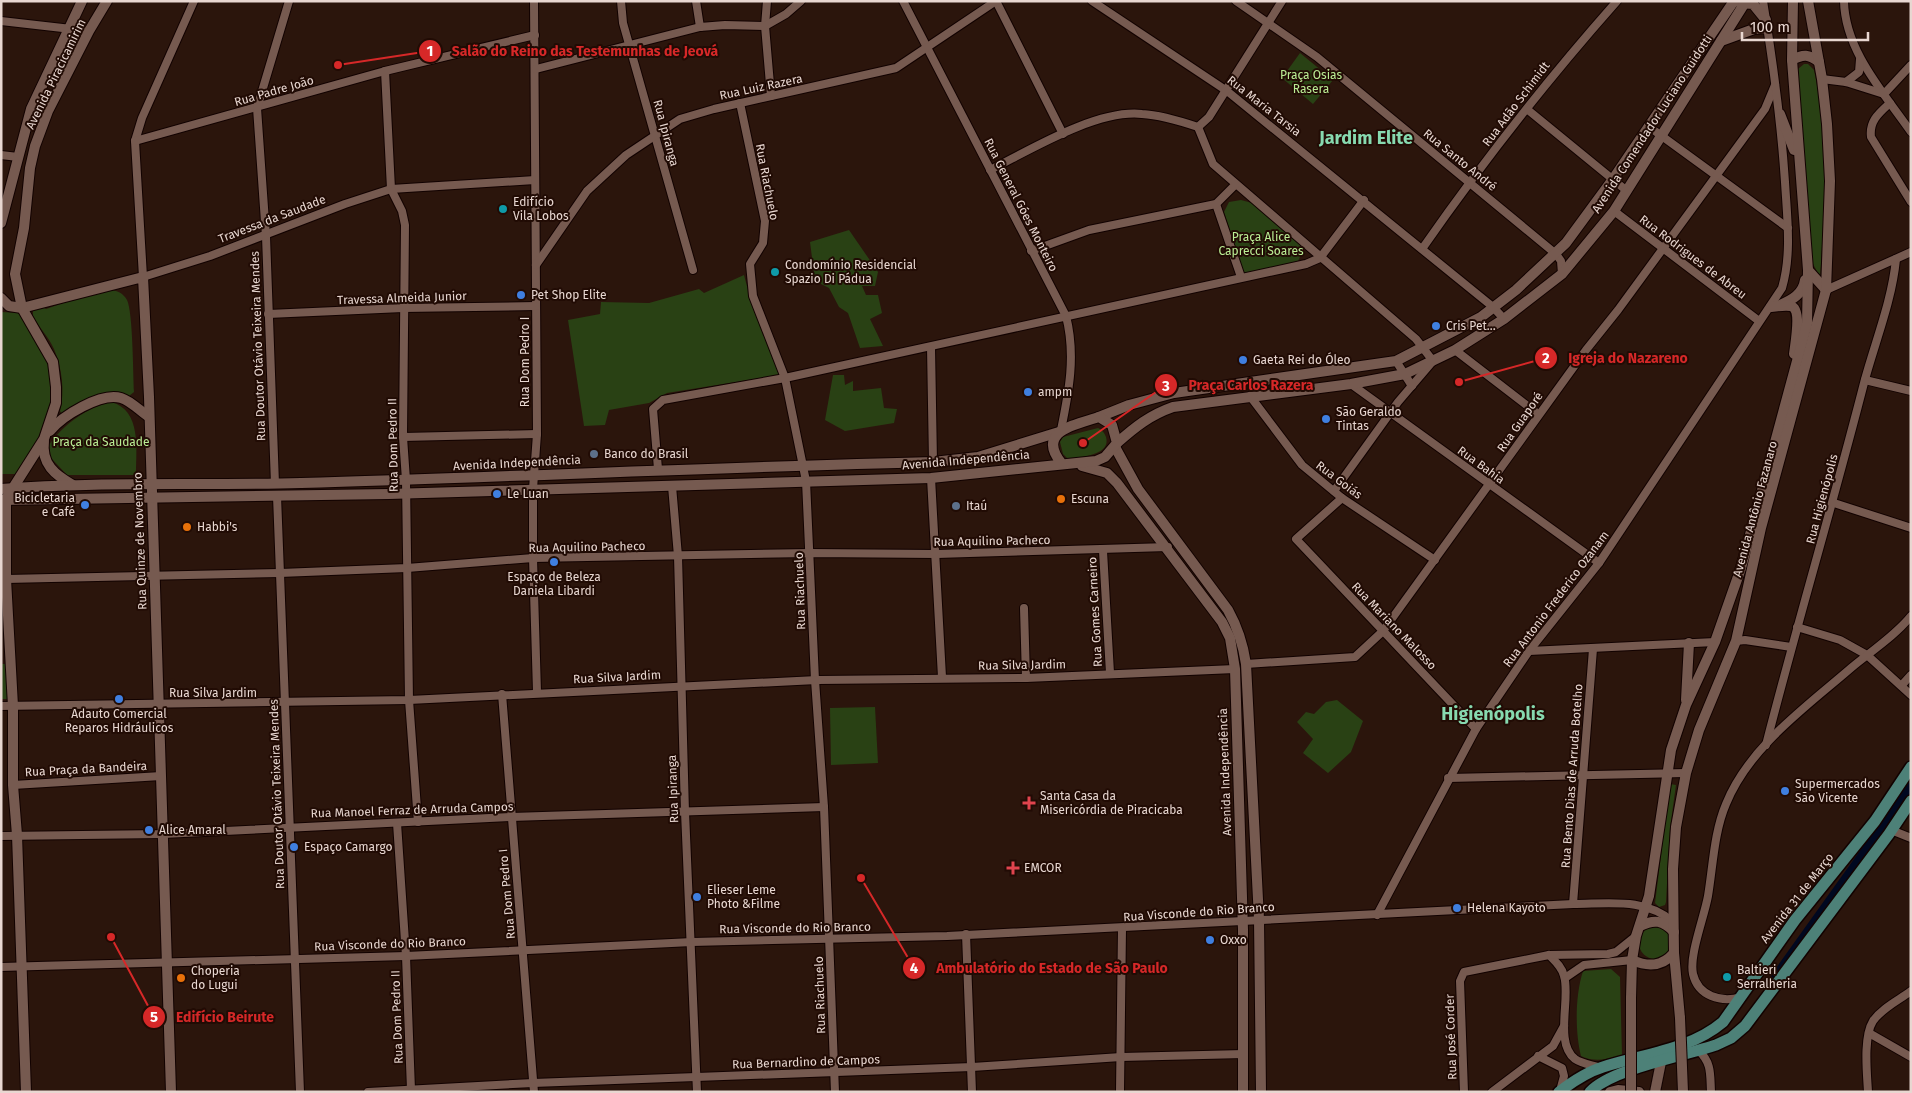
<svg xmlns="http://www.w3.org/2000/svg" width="1912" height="1093" viewBox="0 0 1912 1093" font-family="'Fira Sans',sans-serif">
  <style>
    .green { fill: #294114 }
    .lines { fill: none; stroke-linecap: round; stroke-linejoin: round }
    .canal { stroke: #000820; stroke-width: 9 }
    .street-casing { stroke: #120200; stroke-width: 10 }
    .secondary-casing { stroke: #120200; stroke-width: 12 }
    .primary-casing { stroke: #120200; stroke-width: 14 }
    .street { stroke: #765a50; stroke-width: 8 }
    .secondary { stroke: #765a50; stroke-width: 10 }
    .primary { stroke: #4d8178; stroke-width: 11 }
    .secondary-bridge-casing { stroke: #120200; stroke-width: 12; stroke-linecap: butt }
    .secondary-bridge { stroke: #765a50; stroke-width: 10 }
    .culture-dot { fill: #0f9aa8; stroke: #210b04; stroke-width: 2 }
    .shop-dot { fill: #3f7fe0; stroke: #210b04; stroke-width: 2 }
    .service-dot { fill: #5c6f8a; stroke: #210b04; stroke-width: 2 }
    .food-dot { fill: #e8710a; stroke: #210b04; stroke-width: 2 }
    .health-dot { fill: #e0444e; stroke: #210b04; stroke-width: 2 }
    .labels { text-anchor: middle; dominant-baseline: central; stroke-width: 4; stroke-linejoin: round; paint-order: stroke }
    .street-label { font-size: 12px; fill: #e8d7d1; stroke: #210b04 }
    .park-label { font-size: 12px; fill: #baed94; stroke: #210b04 }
    .poi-label { font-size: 12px; fill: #e8d7d1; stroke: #210b04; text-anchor: start }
    .district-label { font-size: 18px; font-weight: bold; fill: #87d9af; stroke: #210b04 }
    .leader { fill: none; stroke: #d62828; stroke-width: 2 }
    .callout-dot { fill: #d62828; stroke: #210b04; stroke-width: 2 }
    .mark-label { font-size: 15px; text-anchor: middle; font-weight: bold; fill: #fff }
    .callout-label { font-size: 14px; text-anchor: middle; font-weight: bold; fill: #d62828; stroke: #210b04; stroke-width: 4; stroke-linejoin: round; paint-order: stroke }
  </style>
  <rect width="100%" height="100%" fill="#2b150c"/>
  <g class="green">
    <path d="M 1300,53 L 1333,80 L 1313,104 L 1282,78 Z"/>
    <path d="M 1804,64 L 1808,64 L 1814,70 C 1828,134 1825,211 1820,277 L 1813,264 L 1811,251 L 1798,69 Z"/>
    <path d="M 1241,200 L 1252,203 L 1305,247 L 1297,263 L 1244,274 L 1224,212 L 1229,202 Z"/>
    <path d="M 849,230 L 878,272 L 875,286 L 862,286 L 866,295 L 878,295 L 882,313 L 870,319 L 883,346 L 860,348 L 848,313 L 839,307 L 829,288 L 815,281 L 810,242 Z"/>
    <path d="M 744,275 L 751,301 L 780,375 L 667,393 L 649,403 L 609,410 L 605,425 L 584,426 L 568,320 L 600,314 L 601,302 L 649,303 L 699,289 L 704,293 Z"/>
    <path d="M 111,290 C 118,291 123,293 127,300 C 133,312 133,374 134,392 L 129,396 C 104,387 82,401 62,414 L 60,411 C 65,391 62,368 54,349 C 49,337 39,328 33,316 L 33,311 L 40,305 L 46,309 L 86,295 Z"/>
    <path d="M 1,312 L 22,313 C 30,329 47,351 51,367 C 62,406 36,442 17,474 L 1,474 Z"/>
    <path d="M 833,375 L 844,375 L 845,385 L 853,381 L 853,391 L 881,388 L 884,408 L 897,409 L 894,423 L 845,431 L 825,420 Z"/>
    <path d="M 111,402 C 142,410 136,450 136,475 L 67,475 L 51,458 L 49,445 C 64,424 86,408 111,402 Z"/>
    <path d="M 1098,428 C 1102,430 1104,432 1106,437 C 1111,454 1085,456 1073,459 L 1069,460 L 1063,454 L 1060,442 L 1063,437 Z"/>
    <path d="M 1,664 L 8,664 L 9,699 L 1,699 Z"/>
    <path d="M 1337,700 L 1363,721 L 1351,752 L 1328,773 L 1303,753 L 1313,739 L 1297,722 L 1306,712 L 1314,714 L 1326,702 Z"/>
    <path d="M 875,707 L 878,763 L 831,765 L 830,708 Z"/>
    <path d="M 1670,784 L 1676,785 L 1670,828 L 1666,902 L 1665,905 L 1659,907 L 1655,903 Z"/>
    <circle cx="1655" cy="943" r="16"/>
    <path d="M 1611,969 L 1620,977 L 1622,1055 C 1608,1059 1595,1063 1581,1056 C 1575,1032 1575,996 1583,971 Z"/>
  </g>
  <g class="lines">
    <path class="canal" d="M 1773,980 L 1911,787"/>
    <g class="street-casing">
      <g id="street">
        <path d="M 194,1 L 142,118 L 135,141 L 143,277 L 210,256 L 345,204 L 391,189 L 535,180"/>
        <path d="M 534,1 L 537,434 L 533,489 L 533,558 L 537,692"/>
        <path d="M 621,1 L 623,23 L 693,270"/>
        <path d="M 696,1 L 700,27"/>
        <path d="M 767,1 L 765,26 L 771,96"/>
        <path d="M 903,1 L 1066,316 C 1076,355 1069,391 1061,430"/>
        <path d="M 996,1 L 1063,134"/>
        <path d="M 1092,1 L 1227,91 L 1493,307 L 1504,319"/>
        <path d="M 1236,1 L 1317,57 L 1556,254 L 1561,261 L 1562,274"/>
        <path d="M 1844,1 C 1845,51 1884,93 1911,132"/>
        <path d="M 1,21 L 89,31"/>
        <path d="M 536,69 L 700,27 L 725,25 L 765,26 L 786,14 L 801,1"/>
        <path d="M 385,71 L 391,189 L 402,211 L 405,225 L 403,437 L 406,480 L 409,700 L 418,822"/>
        <path d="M 1822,79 L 1846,82 L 1884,94 L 1911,65"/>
        <path d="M 1846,82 L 1859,72 L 1860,59"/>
        <path d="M 740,103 L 765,221 L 763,243 L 750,264 L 753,296 L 785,378 L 806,481 L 815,680 L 824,807 L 835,1092"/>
        <path d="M 1890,103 C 1879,113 1869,121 1871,137 L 1911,202"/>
        <path d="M 1528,110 L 1627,191"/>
        <path d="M 1648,126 L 1788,228"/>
        <path d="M 1198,127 L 1213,164 L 1416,339 L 1433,361 L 1398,402 L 1334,491"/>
        <path d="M 1198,127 L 1209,117 L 1282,1"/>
        <path d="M 135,141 L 385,71 L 535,35"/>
        <path d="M 1,155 L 18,157"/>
        <path d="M 990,170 C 1030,150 1097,109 1142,114 C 1161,115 1180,121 1198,127"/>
        <path d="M 1216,204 L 1241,277"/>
        <path d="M 1614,211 L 1759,321"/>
        <path d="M 1422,249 C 1482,163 1547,80 1617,1"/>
        <path d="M 1031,251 L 1089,230 L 1216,204 L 1235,185"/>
        <path d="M 536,265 L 587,191 L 626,155 L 680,119 L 714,109 L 896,68 L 996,1"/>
        <path d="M 1826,290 L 1911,252"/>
        <path d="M 268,314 L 403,308 L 536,306"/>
        <path d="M 931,347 L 933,462"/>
        <path d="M 1455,350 L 1538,414"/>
        <path d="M 1396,361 L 1412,386"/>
        <path d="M 1865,380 L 1911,391"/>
        <path d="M 1351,384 L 1599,563"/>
        <path d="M 1250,396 L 1302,465 L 1342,498 L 1435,560"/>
        <path d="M 403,437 L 537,434"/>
        <path d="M 658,469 L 653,409 L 663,400 L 785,378 L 1306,264 L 1320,258 L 1364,200"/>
        <path d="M 931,478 L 942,677"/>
        <path d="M 275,484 L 266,236 L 257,108 L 289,1"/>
        <path d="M 672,486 L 678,556 L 685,812 L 697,1092"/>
        <path d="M 277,496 L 300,1092"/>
        <path d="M 1342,498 L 1296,539 L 1476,729"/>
        <path d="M 1834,503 L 1911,528"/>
        <path d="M 1103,551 L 1110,673"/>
        <path d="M 6,579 L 280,573 L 407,568 L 533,558 L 810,553 L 937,554 L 1168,547"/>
        <path d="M 1024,608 L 1026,678"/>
        <path d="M 1797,627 L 1840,640 L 1867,655 L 1911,695"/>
        <path d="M 1736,641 L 1745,640 L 1791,647"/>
        <path d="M 1529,651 L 1715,642"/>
        <path d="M 1246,664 L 1355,657 L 1383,631 L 1586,350 L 1618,310 L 1765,109 L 1775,85"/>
        <path d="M 1902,685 L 1911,675"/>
        <path d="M 502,694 L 534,1092"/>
        <path d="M 1,706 L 409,700 L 817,680 L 1026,678 L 1235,669"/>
        <path d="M 1766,745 C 1797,624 1833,504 1864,383 C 1875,342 1892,301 1896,259"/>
        <path d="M 1448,778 L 1686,773"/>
        <path d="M 13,785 L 161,776"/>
        <path d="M 397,823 L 406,956 L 411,1090"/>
        <path d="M 1891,830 L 1911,838"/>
        <path d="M 1,836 L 163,834 L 511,817 L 824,807"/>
        <path d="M 1573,904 L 1593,649"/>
        <path d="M 1377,915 L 1476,729 L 1529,651 L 1599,563 L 1782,288 C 1792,254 1787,217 1785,182 C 1781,121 1773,62 1763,1"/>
        <path d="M 966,934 L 972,1092"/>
        <path d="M 1549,955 C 1555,961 1562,967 1564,976 C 1571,997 1554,1043 1575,1059 C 1582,1064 1593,1065 1601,1068"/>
        <path d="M 1,967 L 406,956 L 692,942 L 947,936 L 1573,904 C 1607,904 1646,897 1673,922"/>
        <path d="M 1565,978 L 1584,965 L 1632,960"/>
        <path d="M 1741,997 C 1721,1003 1698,996 1693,974 C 1689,955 1704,918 1708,896 C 1713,866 1714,832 1726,804 C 1749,747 1806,707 1851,668 C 1870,652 1895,636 1911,616"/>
        <path d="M 1869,1033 L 1911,1057"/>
        <path d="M 1699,1051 C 1712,1063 1710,1075 1711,1092"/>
        <path d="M 1538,1056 L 1562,1068 L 1564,1076 L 1560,1091"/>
        <path d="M 368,1092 L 533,1083 L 972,1067 L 1121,1057 L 1244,1054"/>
        <path d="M 1120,1092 L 1122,928"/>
        <path d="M 1464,1092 L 1460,981 L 1464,972 L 1549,955 L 1608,954 L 1616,952 L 1636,936"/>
        <path d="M 1492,1092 L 1553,1046 L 1564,1026"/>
        <path d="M 1868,1092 C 1867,1073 1863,1037 1873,1021 C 1882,1008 1899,1000 1911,991"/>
      </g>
    </g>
    <g class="secondary-casing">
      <g id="secondary">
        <path d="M 1740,3 L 1753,4 L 1766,20"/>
        <path d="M 1721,41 L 1754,29 L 1768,28"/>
        <path d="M 1792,60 C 1803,54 1809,54 1819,62"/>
        <path d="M 1780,114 L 1794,150"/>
        <path d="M 1,223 L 31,109 L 82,1"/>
        <path d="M 1808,270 L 1826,290"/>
        <path d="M 1,298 L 9,306 L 22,308 L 143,277 L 149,397 L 171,1092"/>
        <path d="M 1780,305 C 1792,300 1803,294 1805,280"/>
        <path d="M 1771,307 C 1778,306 1785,305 1791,306 C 1802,309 1795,345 1794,354"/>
        <path d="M 1099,417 L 1129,405 L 1174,393 L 1396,361 L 1481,317 L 1516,290 L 1566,243 L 1613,179 L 1734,1"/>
        <path d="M 50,431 C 62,416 101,392 121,398 C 131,401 140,411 149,417"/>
        <path d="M 44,441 C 41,464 55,475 73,485"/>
        <path d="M 1117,443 C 1135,427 1150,415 1173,407 L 1351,384 L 1405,374 L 1455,350 L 1504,319 L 1562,274 L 1614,211 L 1746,1"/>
        <path d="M 1115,447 L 1138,489 L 1228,610 C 1238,628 1243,643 1246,664 L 1259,919 L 1261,1092"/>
        <path d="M 1082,466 L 1107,473 L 1117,483 L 1222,622 L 1230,638 L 1235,669 L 1243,930 L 1243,1092"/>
        <path d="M 1,489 C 101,481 201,486 301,483 C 512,477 722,467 933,462 L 978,457 L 1059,432"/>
        <path d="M 1,500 L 389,494 L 931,478 L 1096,461 L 1105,457 L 1117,443 L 1112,425 L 1099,417 C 1075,425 1035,431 1062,464"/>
        <path d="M 1686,700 L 1689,643"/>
        <path d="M 1640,926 C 1654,919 1663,920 1674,932"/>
        <path d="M 1632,960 C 1648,967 1662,967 1674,953"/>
        <path d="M 1631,998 L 1632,960 L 1636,936 L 1649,896 L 1671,750 L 1686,705 L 1715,642 L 1741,568 L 1807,324 L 1808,270 L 1792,60 L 1793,1"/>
        <path d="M 1680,1018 L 1674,953 L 1673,869 L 1676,827 L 1686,773 L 1699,730 L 1736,641 L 1761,528 L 1826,290 L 1830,181 L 1827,124 L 1822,79 L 1808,1"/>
        <path d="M 26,1092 L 17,835 L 13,785 L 13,706 L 6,579 L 6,499 L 44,439 L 56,403 L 56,387 L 53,362 L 22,308 L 15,274 L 24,228 L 30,168 L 35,146 L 48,111 L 89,31 L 107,1"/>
        <path d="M 1610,1092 L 1618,1090 L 1639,1092"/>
        <path d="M 1655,1092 L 1661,1062"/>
      </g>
    </g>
    <g class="primary-casing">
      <g id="primary">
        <path d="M 1559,1092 C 1572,1082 1587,1072 1603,1067 C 1643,1054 1690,1050 1723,1022 L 1795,920 L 1875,821 L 1911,767"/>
        <path d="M 1590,1092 C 1611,1069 1684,1056 1716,1045 L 1731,1038 L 1745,1026 L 1889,834 L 1911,801"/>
      </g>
    </g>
    <use href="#street" class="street"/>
    <use href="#secondary" class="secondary"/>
    <use href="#primary" class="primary"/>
    <g class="secondary-bridge-casing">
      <g id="secondary-bridge">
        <path d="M 1680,1018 L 1683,1092"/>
        <path d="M 1631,1092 L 1631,998"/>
      </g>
    </g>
    <use href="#secondary-bridge" class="secondary-bridge"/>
  </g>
  <g class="culture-dot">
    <circle cx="503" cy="209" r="5"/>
    <circle cx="775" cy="272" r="5"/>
    <circle cx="1727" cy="977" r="5"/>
  </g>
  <g class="shop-dot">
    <circle cx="521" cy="295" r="5"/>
    <circle cx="1436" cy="326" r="5"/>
    <circle cx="1243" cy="360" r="5"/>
    <circle cx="1028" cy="392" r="5"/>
    <circle cx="1326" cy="419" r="5"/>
    <circle cx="497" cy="494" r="5"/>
    <circle cx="85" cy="505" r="5"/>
    <circle cx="554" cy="562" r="5"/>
    <circle cx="119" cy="699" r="5"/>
    <circle cx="1785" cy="791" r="5"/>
    <circle cx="149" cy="830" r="5"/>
    <circle cx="294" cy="847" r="5"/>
    <circle cx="697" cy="897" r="5"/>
    <circle cx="1457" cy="908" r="5"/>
    <circle cx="1210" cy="940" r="5"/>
  </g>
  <g class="service-dot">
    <circle cx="594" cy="454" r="5"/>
    <circle cx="956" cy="506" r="5"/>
  </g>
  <g class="food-dot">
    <circle cx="1061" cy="499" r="5"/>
    <circle cx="187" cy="527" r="5"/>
    <circle cx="181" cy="978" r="5"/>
  </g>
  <g class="health-dot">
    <path d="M1026.5 795.5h5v5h5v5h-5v5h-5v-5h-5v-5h5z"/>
    <path d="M1010.5 860.5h5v5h5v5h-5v5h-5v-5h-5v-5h5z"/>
  </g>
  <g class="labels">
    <g class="street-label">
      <text transform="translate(56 74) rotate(-64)">Avenida Piracicamirim</text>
      <text transform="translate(761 87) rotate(-12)">Rua Luiz Razera</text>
      <text transform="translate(274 91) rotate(-16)">Rua Padre João</text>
      <text transform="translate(1516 104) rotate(-53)">Rua Adão Schimidt</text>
      <text transform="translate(1264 106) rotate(38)">Rua Maria Tarsia</text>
      <text transform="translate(1652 124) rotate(-57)">Avenida Comendador Luciano Guidotti</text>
      <text transform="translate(666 133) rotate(75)">Rua Ipiranga</text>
      <text transform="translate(1460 160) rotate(39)">Rua Santo André</text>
      <text transform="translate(767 182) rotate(79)">Rua Riachuelo</text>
      <text transform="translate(1021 205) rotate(63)">Rua General Góes Monteiro</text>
      <text transform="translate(272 219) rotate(-21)">Travessa da Saudade</text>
      <text transform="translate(1693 257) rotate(37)">Rua Rodrigues de Abreu</text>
      <text transform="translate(402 298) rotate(-2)">Travessa Almeida Junior</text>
      <text transform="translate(258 346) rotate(-92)">Rua Doutor Otávio Teixeira Mendes</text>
      <text transform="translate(525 362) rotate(-90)">Rua Dom Pedro I</text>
      <text transform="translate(1520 422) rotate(-55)">Rua Guaporé</text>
      <text transform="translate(393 445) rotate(-91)">Rua Dom Pedro II</text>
      <text transform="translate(966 460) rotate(-5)">Avenida Independência</text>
      <text transform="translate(517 463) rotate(-3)">Avenida Independência</text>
      <text transform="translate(1481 465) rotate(36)">Rua Bahia</text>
      <text transform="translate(1339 480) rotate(37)">Rua Goiás</text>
      <text transform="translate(1822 499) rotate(-75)">Rua Higienópolis</text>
      <text transform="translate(1755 509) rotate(-75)">Avenida Antônio Fazanaro</text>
      <text transform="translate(140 541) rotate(-92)">Rua Quinze de Novembro</text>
      <text transform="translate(992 541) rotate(-1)">Rua Aquilino Pacheco</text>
      <text transform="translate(587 547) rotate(-1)">Rua Aquilino Pacheco</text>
      <text transform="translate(800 591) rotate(-92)">Rua Riachuelo</text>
      <text transform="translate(1556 599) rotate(-53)">Rua Antonio Frederico Ozanam</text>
      <text transform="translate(1095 612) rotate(-93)">Rua Gomes Carneiro</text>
      <text transform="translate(1394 626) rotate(46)">Rua Mariano Malosso</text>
      <text transform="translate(1022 665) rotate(-1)">Rua Silva Jardim</text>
      <text transform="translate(617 677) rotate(-3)">Rua Silva Jardim</text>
      <text x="213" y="693">Rua Silva Jardim</text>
      <text transform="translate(86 769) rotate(-3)">Rua Praça da Bandeira</text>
      <text transform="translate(1225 772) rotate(-92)">Avenida Independência</text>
      <text transform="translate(1572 776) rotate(-86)">Rua Bento Dias de Arruda Botelho</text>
      <text transform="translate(673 789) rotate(-92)">Rua Ipiranga</text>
      <text transform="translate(277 794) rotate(-92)">Rua Doutor Otávio Teixeira Mendes</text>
      <text transform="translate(412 810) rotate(-2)">Rua Manoel Ferraz de Arruda Campos</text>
      <text transform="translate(507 894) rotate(-95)">Rua Dom Pedro I</text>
      <text transform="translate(1797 898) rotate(-52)">Avenida 31 de Março</text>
      <text transform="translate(1199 912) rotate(-4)">Rua Visconde do Rio Branco</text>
      <text transform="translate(795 928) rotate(-1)">Rua Visconde do Rio Branco</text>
      <text transform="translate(390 944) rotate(-2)">Rua Visconde do Rio Branco</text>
      <text transform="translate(820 995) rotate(-92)">Rua Riachuelo</text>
      <text transform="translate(397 1017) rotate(-92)">Rua Dom Pedro II</text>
      <text transform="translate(1451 1037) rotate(-92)">Rua José Corder</text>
      <text transform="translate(806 1062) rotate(-2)">Rua Bernardino de Campos</text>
    </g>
    <g class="park-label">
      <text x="1311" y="75">Praça Osias<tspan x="1311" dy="14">Rasera</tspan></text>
      <text x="1261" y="237">Praça Alice<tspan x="1261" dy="14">Caprecci Soares</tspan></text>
      <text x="101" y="442">Praça da Saudade</text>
    </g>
    <g class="poi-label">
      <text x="513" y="202">Edifício<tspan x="513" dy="14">Vila Lobos</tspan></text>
      <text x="785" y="265">Condomínio Residencial<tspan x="785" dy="14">Spazio Di Pádua</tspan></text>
      <text x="531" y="295">Pet Shop Elite</text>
      <text x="1446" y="326">Cris Pet...</text>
      <text x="1253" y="360">Gaeta Rei do Óleo</text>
      <text x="1038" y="392">ampm</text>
      <text x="1336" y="412">São Geraldo<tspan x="1336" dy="14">Tintas</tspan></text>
      <text x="604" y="454">Banco do Brasil</text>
      <text x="507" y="494">Le Luan</text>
      <text x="75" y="498" text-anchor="end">Bicicletaria<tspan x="75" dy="14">e Café</tspan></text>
      <text x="1071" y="499">Escuna</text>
      <text x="966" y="506">Itaú</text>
      <text x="197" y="527">Habbi's</text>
      <text x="554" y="577" text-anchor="middle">Espaço de Beleza<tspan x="554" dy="14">Daniela Libardi</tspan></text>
      <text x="119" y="714" text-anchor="middle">Adauto Comercial<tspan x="119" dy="14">Reparos Hidráulicos</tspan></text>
      <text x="1795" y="784">Supermercados<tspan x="1795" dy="14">São Vicente</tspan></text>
      <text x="1040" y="796">Santa Casa da<tspan x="1040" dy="14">Misericórdia de Piracicaba</tspan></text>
      <text x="159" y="830">Alice Amaral</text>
      <text x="304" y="847">Espaço Camargo</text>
      <text x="1024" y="868">EMCOR</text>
      <text x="707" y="890">Elieser Leme<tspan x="707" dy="14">Photo &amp;Filme</tspan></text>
      <text x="1467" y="908">Helena Kayoto</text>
      <text x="1220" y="940">Oxxo</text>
      <text x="1737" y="970">Baltieri<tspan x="1737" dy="14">Serralheria</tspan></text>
      <text x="191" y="971">Choperia<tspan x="191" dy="14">do Lugui</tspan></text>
    </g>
    <g class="district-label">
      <text x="1366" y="138">Jardim Elite</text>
      <text x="1493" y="714">Higienópolis</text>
    </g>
  </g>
  <path class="leader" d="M338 65L430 51M1459 382L1546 358M1083 443L1166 385M861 878L914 968M111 937L154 1017"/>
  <g class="callout-dot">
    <circle cx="338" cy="65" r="5"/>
    <circle cx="1459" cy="382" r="5"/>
    <circle cx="1083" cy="443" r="5"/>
    <circle cx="861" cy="878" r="5"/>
    <circle cx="111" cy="937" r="5"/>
    <circle cx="430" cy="51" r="12"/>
    <circle cx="1546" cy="358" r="12"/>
    <circle cx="1166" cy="385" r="12"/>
    <circle cx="914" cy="968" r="12"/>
    <circle cx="154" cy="1017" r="12"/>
  </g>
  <g class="mark-label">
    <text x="430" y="56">1</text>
    <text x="1546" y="363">2</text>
    <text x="1166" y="391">3</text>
    <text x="914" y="973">4</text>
    <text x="154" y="1022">5</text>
  </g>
  <g class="callout-label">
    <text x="585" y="56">Salão do Reino das Testemunhas de Jeová</text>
    <text x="1628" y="363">Igreja do Nazareno</text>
    <text x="1251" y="390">Praça Carlos Razera</text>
    <text x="1052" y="973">Ambulatório do Estado de São Paulo</text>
    <text x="225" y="1022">Edifício Beirute</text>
  </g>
  <rect width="1912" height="1093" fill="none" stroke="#e8d7d1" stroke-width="5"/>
  <path d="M1742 32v8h126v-8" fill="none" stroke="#e8d7d1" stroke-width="2.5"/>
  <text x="1750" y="32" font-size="15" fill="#e8d7d1" stroke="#210b04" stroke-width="4" paint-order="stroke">100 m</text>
</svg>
